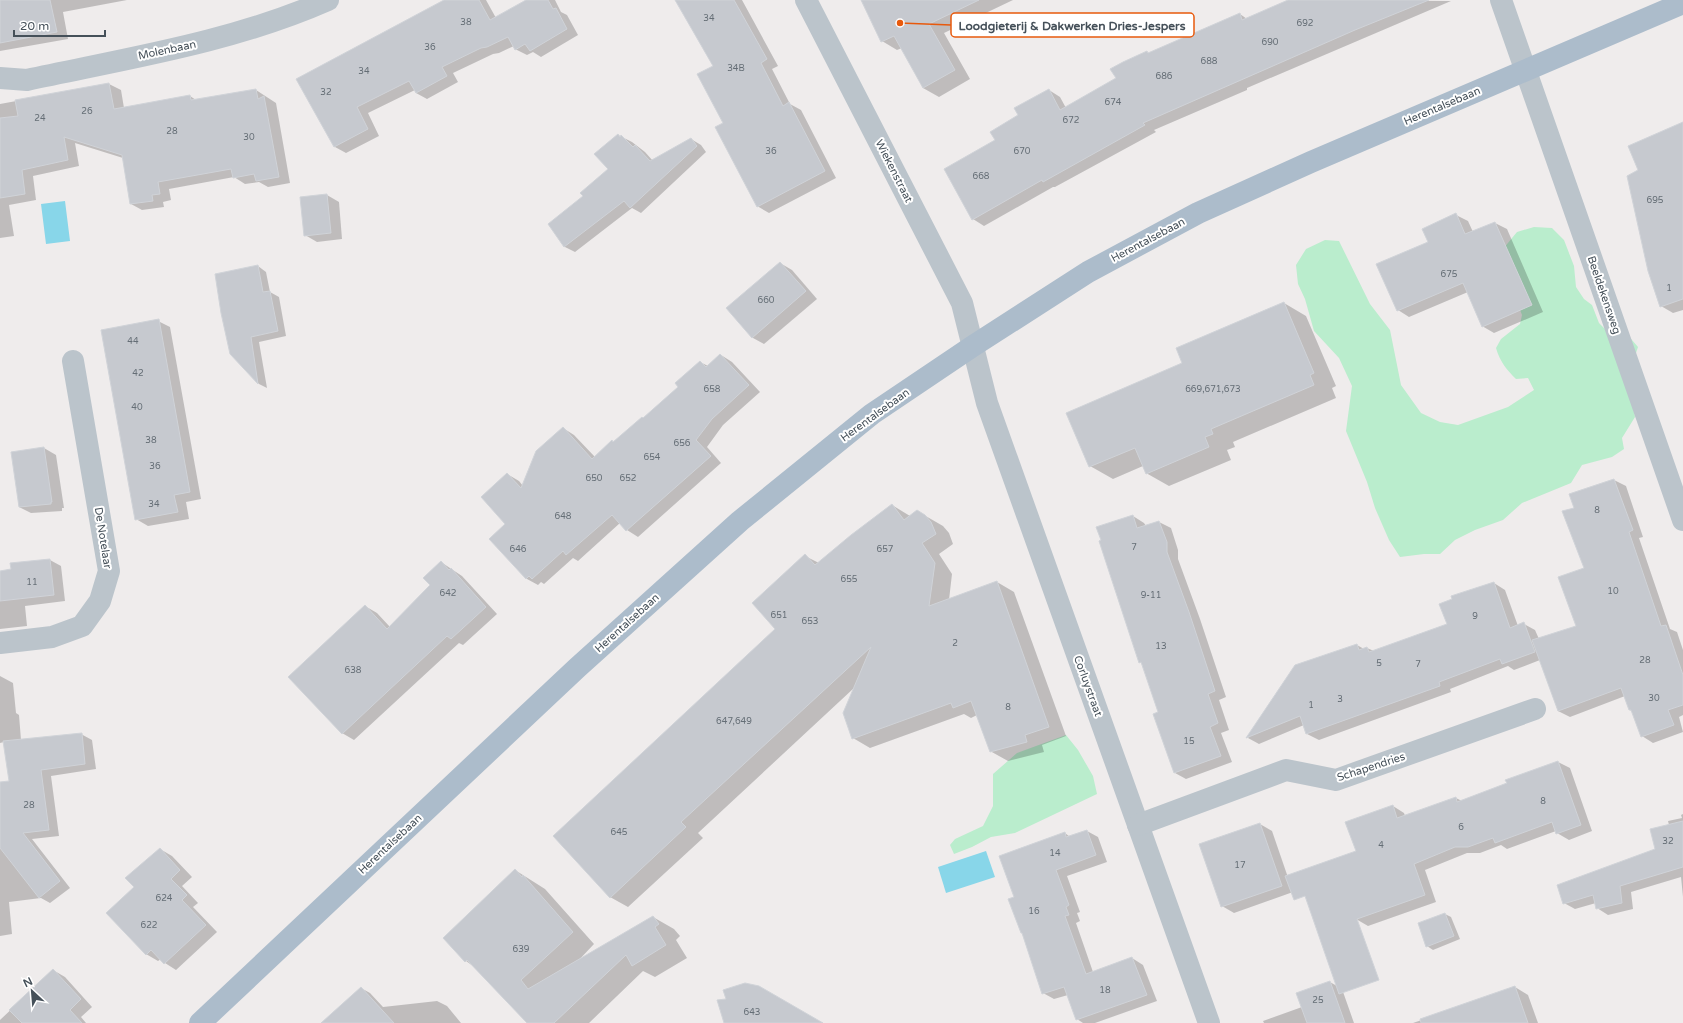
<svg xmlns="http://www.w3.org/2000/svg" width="1683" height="1023" viewBox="0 0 1683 1023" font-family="'Varela Round',sans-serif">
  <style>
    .green { fill: #baedcd }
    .water { fill: #88d6e9 }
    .shadow { fill: #0003 }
    .building { fill: #c6c9cf; stroke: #d0d3d8 }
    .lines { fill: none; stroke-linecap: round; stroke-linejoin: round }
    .minor { stroke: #bbc4cb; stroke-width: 22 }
    .major { stroke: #acbccb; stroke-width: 22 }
    .labels { text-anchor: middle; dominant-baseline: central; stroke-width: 4; stroke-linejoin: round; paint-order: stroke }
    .number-label { font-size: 9px; fill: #656e76 }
    .street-label { font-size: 11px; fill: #455059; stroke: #fff }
    .leader { fill: none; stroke: #e8590c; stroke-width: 1.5 }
    .callout-dot { fill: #e8590c; stroke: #fff; stroke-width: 1.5 }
    .callout { fill: #fff; stroke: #e8590c; stroke-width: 1.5 }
    .callout-label { font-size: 12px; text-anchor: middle; font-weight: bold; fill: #455059 }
  </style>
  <rect width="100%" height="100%" fill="#efecec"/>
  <g class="green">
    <path d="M 1534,227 L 1552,228 L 1564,240 L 1574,266 L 1576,287 L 1584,299 L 1592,305 L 1599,323 L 1606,330 L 1626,333 L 1638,347 C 1630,368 1632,395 1635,417 L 1622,438 L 1624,449 L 1612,457 L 1582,465 L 1571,483 L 1522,503 L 1503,520 L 1475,530 L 1455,540 L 1440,554 L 1424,554 L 1400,557 L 1389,540 L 1375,508 L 1367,482 L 1346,431 L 1352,386 L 1339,358 L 1314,331 L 1305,299 L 1298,284 L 1296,265 L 1306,249 L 1325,240 L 1339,241 L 1370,304 L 1390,330 L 1401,385 L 1421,413 L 1440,422 L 1458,425 L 1508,407 L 1534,390 L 1528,378 L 1516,379 C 1507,370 1500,362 1496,348 L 1501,339 L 1520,324 L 1522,315 L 1507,276 L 1503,249 L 1517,232 Z"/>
    <path d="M 1066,735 L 1078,750 L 1093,776 L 1097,794 L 1015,833 L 991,837 L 972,847 L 954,854 L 950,845 L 955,839 L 983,826 L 993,806 L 993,774 L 1017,753 Z"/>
  </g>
  <g class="water">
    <path d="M 65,201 L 70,241 L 46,244 L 41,204 Z"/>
    <path d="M 986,851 L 995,877 L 946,893 L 938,867 Z"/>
  </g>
  <g class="shadow">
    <path d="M 0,0 L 127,0 L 63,12 L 68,39 L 0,51 Z"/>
    <path d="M 446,0 L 486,0 L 496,18 L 528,0 L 555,0 L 561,12 L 567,15 L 578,35 L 541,57 L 533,52 L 527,55 L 515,49 L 514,46 L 499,53 L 493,54 L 453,73 L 458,82 L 427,99 L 416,93 L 415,90 L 368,113 L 379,136 L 346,153 L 335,147 L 297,79 Z"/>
    <path d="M 676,0 L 742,0 L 778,66 L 772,69 L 790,104 L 801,110 L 836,178 L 769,213 L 757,206 L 724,123 L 714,67 Z"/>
    <path d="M 862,0 L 1013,0 L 944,33 L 970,79 L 939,97 L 923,88 L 902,48 L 897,50 L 882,41 Z"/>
    <path d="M 1291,0 L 1451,1 L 1247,88 L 1247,90 L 1154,130 L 1156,132 L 1055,187 L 1053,187 L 984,226 L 973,219 L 996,141 L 1019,116 L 1049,90 L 1060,97 L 1066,108 L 1117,79 L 1149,54 L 1240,14 L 1247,19 Z"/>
    <path d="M 109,84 L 121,90 L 124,108 L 190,96 L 196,100 L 256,90 L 276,103 L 290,183 L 268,187 L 259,182 L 245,184 L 234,177 L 169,189 L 171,200 L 163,202 L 164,207 L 142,210 L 131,204 L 123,158 L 75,143 L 79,166 L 33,176 L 36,200 L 9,205 L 14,236 L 0,238 L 0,104 Z"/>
    <path d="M 1683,123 L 1683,310 L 1673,313 L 1661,306 L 1640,170 Z"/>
    <path d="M 618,135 L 632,142 L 645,152 L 653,161 L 691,139 L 701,145 L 706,152 L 641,213 L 632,208 L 575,252 L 565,247 L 550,224 L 585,196 L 609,169 Z"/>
    <path d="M 327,195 L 339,202 L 342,239 L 317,242 L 305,235 Z"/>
    <path d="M 1456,215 L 1468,221 L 1473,232 L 1495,223 L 1507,229 L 1543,312 L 1494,333 L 1482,326 L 1468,292 L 1409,317 L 1398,310 L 1429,243 Z"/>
    <path d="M 780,263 L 792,270 L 817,299 L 764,344 L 753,338 L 728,308 Z"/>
    <path d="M 258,266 L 266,272 L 270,292 L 279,297 L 286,336 L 259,342 L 267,388 L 259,384 L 231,354 Z"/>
    <path d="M 1284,303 L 1306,316 L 1336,386 L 1332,388 L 1336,398 L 1233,442 L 1235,447 L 1227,450 L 1231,460 L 1169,486 L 1146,473 L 1143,466 L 1113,479 L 1090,466 L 1183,363 Z"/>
    <path d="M 158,321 L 170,327 L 201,499 L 186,502 L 189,519 L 148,526 L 136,519 Z"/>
    <path d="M 721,355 L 732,362 L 760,392 L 723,425 L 707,447 L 721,463 L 638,537 L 627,530 L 620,523 L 578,561 L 573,558 L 544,584 L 541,582 L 538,585 L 527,579 L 490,539 L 506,524 L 507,474 L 519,481 L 523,486 L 563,428 L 574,435 L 595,457 L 643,419 L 679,387 L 700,362 L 708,366 Z"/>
    <path d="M 44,448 L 56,455 L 64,508 L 62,508 L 62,511 L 31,513 L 19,507 L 13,453 Z"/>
    <path d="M 1614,480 L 1626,486 L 1643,537 L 1639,538 L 1670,629 L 1677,632 L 1683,650 L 1683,715 L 1679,717 L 1683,732 L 1653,743 L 1642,736 L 1633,712 L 1630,710 L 1625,696 L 1570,717 L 1558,711 L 1540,660 L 1514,670 L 1508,666 L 1450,689 L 1451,692 L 1319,740 L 1307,734 L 1304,725 L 1259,744 L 1248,738 L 1295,666 L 1357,645 L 1364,649 L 1367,648 L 1374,651 L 1448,625 L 1494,583 L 1505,590 L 1518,626 L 1524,624 L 1535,630 L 1539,639 L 1577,627 L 1585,568 L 1575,509 Z"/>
    <path d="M 892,505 L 910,516 L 917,511 L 943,526 L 949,533 L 953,544 L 939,554 L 952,574 L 949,600 L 997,582 L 1014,592 L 1066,736 L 1042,745 L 1044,752 L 1008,761 L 990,751 L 977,715 L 971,718 L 964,714 L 870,748 L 853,738 L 854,688 L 698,833 L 703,838 L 628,907 L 610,897 L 776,629 L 805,556 L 819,563 Z"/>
    <path d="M 1133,516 L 1144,523 L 1146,526 L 1159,522 L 1171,528 L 1178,550 L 1178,559 L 1200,619 L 1226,697 L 1219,700 L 1229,730 L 1221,733 L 1232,762 L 1186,779 L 1175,773 L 1160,712 L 1143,664 L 1140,662 Z"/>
    <path d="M 50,560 L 61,566 L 65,601 L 25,606 L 27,626 L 0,629 L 0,571 L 12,570 Z"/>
    <path d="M 441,562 L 462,576 L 497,614 L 463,645 L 459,643 L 354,740 L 342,733 L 365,606 L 377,613 L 390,627 L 432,585 Z"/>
    <path d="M 0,676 L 13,683 L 16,713 L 19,715 L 21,740 L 81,734 L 92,740 L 96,769 L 51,776 L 59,836 L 32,839 L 70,888 L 50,903 L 41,898 L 9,902 L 12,934 L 0,936 L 0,783 L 10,782 L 4,742 L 0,743 Z"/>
    <path d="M 1558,762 L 1570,768 L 1592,831 L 1569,840 L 1557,833 L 1556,831 L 1507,849 L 1501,845 L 1480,853 L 1467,853 L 1425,870 L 1436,902 L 1368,926 L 1356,919 L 1357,851 L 1393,806 L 1404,813 L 1405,816 L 1456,798 L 1462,801 L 1508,784 Z"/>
    <path d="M 1683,814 L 1683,897 L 1681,877 L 1631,892 L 1633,909 L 1608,915 L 1597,908 L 1596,903 L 1575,909 L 1564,903 L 1657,849 L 1669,825 L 1668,821 L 1682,818 L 1681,815 Z"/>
    <path d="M 1260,824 L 1272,831 L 1293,892 L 1234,913 L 1222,906 Z"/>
    <path d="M 1087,831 L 1098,837 L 1107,862 L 1067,876 L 1080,912 L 1077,913 L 1080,921 L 1076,923 L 1093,972 L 1132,958 L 1143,965 L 1157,1001 L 1095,1023 L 1083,1023 L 1077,1019 L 1068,995 L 1054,999 L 1043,993 L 1015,898 L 1065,833 L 1070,837 Z"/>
    <path d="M 160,849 L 172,856 L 192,877 L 182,886 L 198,903 L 193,907 L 217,932 L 176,970 L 165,963 L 161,959 L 158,961 L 146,954 L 136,887 Z"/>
    <path d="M 515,870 L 545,889 L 594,944 L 577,962 L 653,917 L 674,929 L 680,936 L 676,940 L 687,958 L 655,977 L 643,971 L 589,1023 L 528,1023 L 473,966 L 466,961 L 444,938 Z"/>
    <path d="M 1445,914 L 1451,917 L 1460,939 L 1433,950 L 1427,946 Z"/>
    <path d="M 53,970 L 65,977 L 92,1007 L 81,1017 L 86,1023 L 0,1023 L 0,1020 Z"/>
    <path d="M 1330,982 L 1342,989 L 1354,1023 L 1264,1023 L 1263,1021 L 1302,1007 Z"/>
    <path d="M 1515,987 L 1528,995 L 1538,1023 L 1413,1023 Z"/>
    <path d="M 361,988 L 370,993 L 383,1007 L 437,1001 L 447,1006 L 461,1023 L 326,1023 Z"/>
  </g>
  <g class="building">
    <path d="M 0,0 L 50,0 L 57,32 L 0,43 Z"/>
    <path d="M 444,0 L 479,0 L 490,20 L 526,0 L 548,0 L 553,9 L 556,8 L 567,29 L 530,51 L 525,44 L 515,50 L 508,37 L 487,47 L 481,48 L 442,67 L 447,76 L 416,93 L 409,81 L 357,107 L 368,129 L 334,147 L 296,79 Z"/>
    <path d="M 675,0 L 734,0 L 767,59 L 761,63 L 783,106 L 789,102 L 825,171 L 757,207 L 715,127 L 723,123 L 697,74 L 713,66 Z"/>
    <path d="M 861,0 L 979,0 L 929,24 L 955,70 L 923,88 L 894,36 L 881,42 Z"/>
    <path d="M 1288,0 L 1429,0 L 1355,30 L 1143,123 L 1145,125 L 1043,182 L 1042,180 L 972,220 L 944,169 L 995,140 L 990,132 L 1018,115 L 1014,108 L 1049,89 L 1060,110 L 1116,78 L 1110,69 L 1123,62 L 1147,51 L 1148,53 L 1240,13 L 1242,20 Z"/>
    <path d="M 109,83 L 114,109 L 190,95 L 191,100 L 256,89 L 258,99 L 264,96 L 279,177 L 256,181 L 254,174 L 233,178 L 231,169 L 158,182 L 160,194 L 152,195 L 153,201 L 130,204 L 122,155 L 64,137 L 68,160 L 22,170 L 25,194 L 0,198 L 0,118 L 18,116 L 15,100 Z"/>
    <path d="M 1683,122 L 1683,299 L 1660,307 L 1648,271 L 1627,176 L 1638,170 L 1628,146 Z"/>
    <path d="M 618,134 L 620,137 L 621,135 L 633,147 L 635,145 L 650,161 L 691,138 L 697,146 L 630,208 L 624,201 L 564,247 L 548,224 L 583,196 L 580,193 L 608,169 L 594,154 Z"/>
    <path d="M 327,194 L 331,233 L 304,236 L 300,197 Z"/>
    <path d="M 1456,213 L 1465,234 L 1495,222 L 1532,305 L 1482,327 L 1463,283 L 1397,311 L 1376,264 L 1428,242 L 1422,229 Z"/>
    <path d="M 780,262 L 806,291 L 752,338 L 726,308 Z"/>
    <path d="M 258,265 L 263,292 L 270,291 L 278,331 L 251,337 L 258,384 L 230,354 L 221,313 L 215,274 Z"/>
    <path d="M 1284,302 L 1314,373 L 1310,375 L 1314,385 L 1211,429 L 1213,434 L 1205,437 L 1209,447 L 1146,474 L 1135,448 L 1089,467 L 1066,413 L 1182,363 L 1176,348 Z"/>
    <path d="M 159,319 L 190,492 L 174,495 L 178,512 L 135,520 L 101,330 Z"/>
    <path d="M 720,354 L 749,385 L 712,419 L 696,440 L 711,456 L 626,531 L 612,515 L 566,555 L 563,551 L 532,579 L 529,576 L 526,579 L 489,539 L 505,524 L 481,497 L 507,473 L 521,488 L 536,451 L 563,427 L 592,459 L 612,440 L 613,442 L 642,417 L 643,418 L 678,387 L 675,383 L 700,361 L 706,367 Z"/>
    <path d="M 44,447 L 52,502 L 51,502 L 51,504 L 19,507 L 11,452 Z"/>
    <path d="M 1614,479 L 1633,530 L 1629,532 L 1661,626 L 1666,625 L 1683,675 L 1683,705 L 1668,710 L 1674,725 L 1641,737 L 1631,710 L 1629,710 L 1621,688 L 1558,711 L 1532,640 L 1576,626 L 1558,577 L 1584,568 L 1562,511 L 1574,508 L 1569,494 Z"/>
    <path d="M 892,504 L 904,520 L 917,510 L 925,515 L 931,522 L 936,534 L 922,543 L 935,563 L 929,606 L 997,581 L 1049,727 L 1025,735 L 1027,742 L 990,752 L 971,701 L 953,708 L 951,703 L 852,739 L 843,713 L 871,647 L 681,822 L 686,827 L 610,898 L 553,836 L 775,629 L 752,603 L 805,554 L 815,565 L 851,535 Z"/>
    <path d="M 1133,515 L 1137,528 L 1159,521 L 1167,542 L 1167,552 L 1189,612 L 1215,691 L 1208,694 L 1218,723 L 1210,727 L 1221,756 L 1174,773 L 1153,714 L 1158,712 L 1141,662 L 1139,663 L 1099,541 L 1101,540 L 1096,527 Z"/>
    <path d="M 50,559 L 54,595 L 0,601 L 0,571 L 11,569 L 10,563 Z"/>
    <path d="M 441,561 L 449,570 L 451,568 L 486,607 L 451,639 L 447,636 L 342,734 L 288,677 L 365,605 L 387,629 L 430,585 L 423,578 Z"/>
    <path d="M 1494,582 L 1510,628 L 1524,622 L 1535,652 L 1502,664 L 1500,659 L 1439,682 L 1440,686 L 1306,734 L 1300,716 L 1246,738 L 1295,665 L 1357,644 L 1359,650 L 1367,647 L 1369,652 L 1447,624 L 1439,604 L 1452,599 L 1451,596 Z"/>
    <path d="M 82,733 L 85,764 L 41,770 L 49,830 L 23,833 L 60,881 L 39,898 L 0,848 L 0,782 L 9,781 L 3,741 Z"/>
    <path d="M 1558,761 L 1581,825 L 1556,834 L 1552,822 L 1495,843 L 1493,838 L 1468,847 L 1455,847 L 1414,864 L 1425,895 L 1357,919 L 1379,980 L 1339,994 L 1305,896 L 1294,900 L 1285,876 L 1356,851 L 1345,822 L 1393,805 L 1397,818 L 1456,797 L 1457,802 L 1507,783 L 1505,780 Z"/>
    <path d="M 1683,821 L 1683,867 L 1620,886 L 1622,903 L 1596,909 L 1593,895 L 1563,904 L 1557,885 L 1655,849 L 1650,829 Z"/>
    <path d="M 1260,823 L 1282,886 L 1221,907 L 1199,844 Z"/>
    <path d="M 1087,830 L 1096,855 L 1056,870 L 1069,905 L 1066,907 L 1069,915 L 1065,916 L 1086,974 L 1132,957 L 1147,995 L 1076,1020 L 1064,987 L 1042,994 L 1022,933 L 1021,933 L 1008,899 L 1014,897 L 999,856 L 1065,832 L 1066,837 Z"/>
    <path d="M 160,848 L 180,870 L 171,879 L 187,895 L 182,900 L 206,925 L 164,964 L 151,950 L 146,955 L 106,913 L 134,887 L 125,878 Z"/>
    <path d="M 515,869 L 522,877 L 523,875 L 573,932 L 521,980 L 528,989 L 653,916 L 659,924 L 655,927 L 666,945 L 632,966 L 626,955 L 554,1023 L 527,1023 L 467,960 L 465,962 L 443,938 Z"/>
    <path d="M 1445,913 L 1454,936 L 1426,947 L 1418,923 Z"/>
    <path d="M 53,969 L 81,999 L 70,1010 L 82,1023 L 22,1023 L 9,1010 Z"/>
    <path d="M 1330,981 L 1345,1023 L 1307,1023 L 1296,993 Z"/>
    <path d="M 745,983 L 759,986 L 823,1023 L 724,1023 L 717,1000 L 726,999 L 723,990 Z"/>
    <path d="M 1515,986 L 1528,1023 L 1421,1023 L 1420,1019 Z"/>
    <path d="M 361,987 L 394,1023 L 321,1023 Z"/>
  </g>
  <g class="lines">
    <g class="minor">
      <path d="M 806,0 L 962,303 L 987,403 L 1209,1023"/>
      <path d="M 1501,0 L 1683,520"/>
      <path d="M 0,78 L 27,80 C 129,58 233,42 328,0"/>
      <path d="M 0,643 L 52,637 L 82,626 L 100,601 L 109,571 L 73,361"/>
      <path d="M 1138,825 L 1286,770 L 1336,780 L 1535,709"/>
    </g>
    <path class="major" d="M 200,1023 L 577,668 L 740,521 L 872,414 L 973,346 L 1088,272 L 1198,213 L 1311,162 L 1683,3"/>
  </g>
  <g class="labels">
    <g class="number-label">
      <text x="709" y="18">34</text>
      <text x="466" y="22">38</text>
      <text x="1305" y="23">692</text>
      <text x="1270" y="42">690</text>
      <text x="430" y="47">36</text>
      <text x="1209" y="61">688</text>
      <text x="736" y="68">34B</text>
      <text x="364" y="71">34</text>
      <text x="1164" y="76">686</text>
      <text x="326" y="92">32</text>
      <text x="1113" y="102">674</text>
      <text x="87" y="111">26</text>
      <text x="40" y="118">24</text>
      <text x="1071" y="120">672</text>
      <text x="172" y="131">28</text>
      <text x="249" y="137">30</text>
      <text x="771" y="151">36</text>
      <text x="1022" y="151">670</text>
      <text x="981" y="176">668</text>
      <text x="1655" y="200">695</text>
      <text x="1449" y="274">675</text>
      <text x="1669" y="288">1</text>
      <text x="766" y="300">660</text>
      <text x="133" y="341">44</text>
      <text x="138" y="373">42</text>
      <text x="712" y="389">658</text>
      <text x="1213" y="389">669,671,673</text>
      <text x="137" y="407">40</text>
      <text x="151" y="440">38</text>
      <text x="682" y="443">656</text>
      <text x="652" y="457">654</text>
      <text x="155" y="466">36</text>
      <text x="594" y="478">650</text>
      <text x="628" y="478">652</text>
      <text x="154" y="504">34</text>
      <text x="1597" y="510">8</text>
      <text x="563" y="516">648</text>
      <text x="1134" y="547">7</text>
      <text x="518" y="549">646</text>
      <text x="885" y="549">657</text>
      <text x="849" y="579">655</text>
      <text x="32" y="582">11</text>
      <text x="1613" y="591">10</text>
      <text x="448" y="593">642</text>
      <text x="1151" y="595">9-11</text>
      <text x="779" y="615">651</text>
      <text x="1475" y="616">9</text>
      <text x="810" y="621">653</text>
      <text x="955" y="643">2</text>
      <text x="1161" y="646">13</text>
      <text x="1645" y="660">28</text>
      <text x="1379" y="663">5</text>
      <text x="1418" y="664">7</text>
      <text x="353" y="670">638</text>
      <text x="1654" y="698">30</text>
      <text x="1340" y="699">3</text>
      <text x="1311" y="705">1</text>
      <text x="1008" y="707">8</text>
      <text x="734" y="721">647,649</text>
      <text x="1189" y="741">15</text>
      <text x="1543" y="801">8</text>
      <text x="29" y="805">28</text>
      <text x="1461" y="827">6</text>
      <text x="619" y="832">645</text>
      <text x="1668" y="841">32</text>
      <text x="1381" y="845">4</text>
      <text x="1055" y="853">14</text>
      <text x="1240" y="865">17</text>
      <text x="164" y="898">624</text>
      <text x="1034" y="911">16</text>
      <text x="149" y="925">622</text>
      <text x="521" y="949">639</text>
      <text x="1105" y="990">18</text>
      <text x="1318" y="1000">25</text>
      <text x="752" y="1012">643</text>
    </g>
    <g class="street-label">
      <text transform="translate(167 50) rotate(-12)">Molenbaan</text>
      <text transform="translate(1442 106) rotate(-23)">Herentalsebaan</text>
      <text transform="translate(894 171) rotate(63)">Wiekenstraat</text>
      <text transform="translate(1148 240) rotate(-28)">Herentalsebaan</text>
      <text transform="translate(1604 295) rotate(71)">Beeldekensweg</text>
      <text transform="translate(875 415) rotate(-36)">Herentalsebaan</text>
      <text transform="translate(103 538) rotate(81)">De Notelaar</text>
      <text transform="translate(627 623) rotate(-42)">Herentalsebaan</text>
      <text transform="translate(1088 686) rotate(70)">Corluystraat</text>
      <text transform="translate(1371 767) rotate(-18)">Schapendries</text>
      <text transform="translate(390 844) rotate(-43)">Herentalsebaan</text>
    </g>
  </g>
  <path class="leader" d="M900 23L951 25"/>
  <circle class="callout-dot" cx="900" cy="23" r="4"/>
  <rect class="callout" x="951" y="13" width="243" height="24" rx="4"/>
  <g class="callout-label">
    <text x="1072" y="30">Loodgieterij &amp; Dakwerken Dries-Jespers</text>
  </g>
  <g transform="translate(32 991) rotate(334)" stroke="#ffffff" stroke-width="3" paint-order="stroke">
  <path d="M0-3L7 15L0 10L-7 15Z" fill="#455059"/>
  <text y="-6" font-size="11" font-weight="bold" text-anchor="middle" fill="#455059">N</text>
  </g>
  <path d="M14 30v6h91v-6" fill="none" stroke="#455059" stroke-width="2"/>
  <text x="20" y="30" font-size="12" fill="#455059" stroke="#ffffff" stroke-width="3" paint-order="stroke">20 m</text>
</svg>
